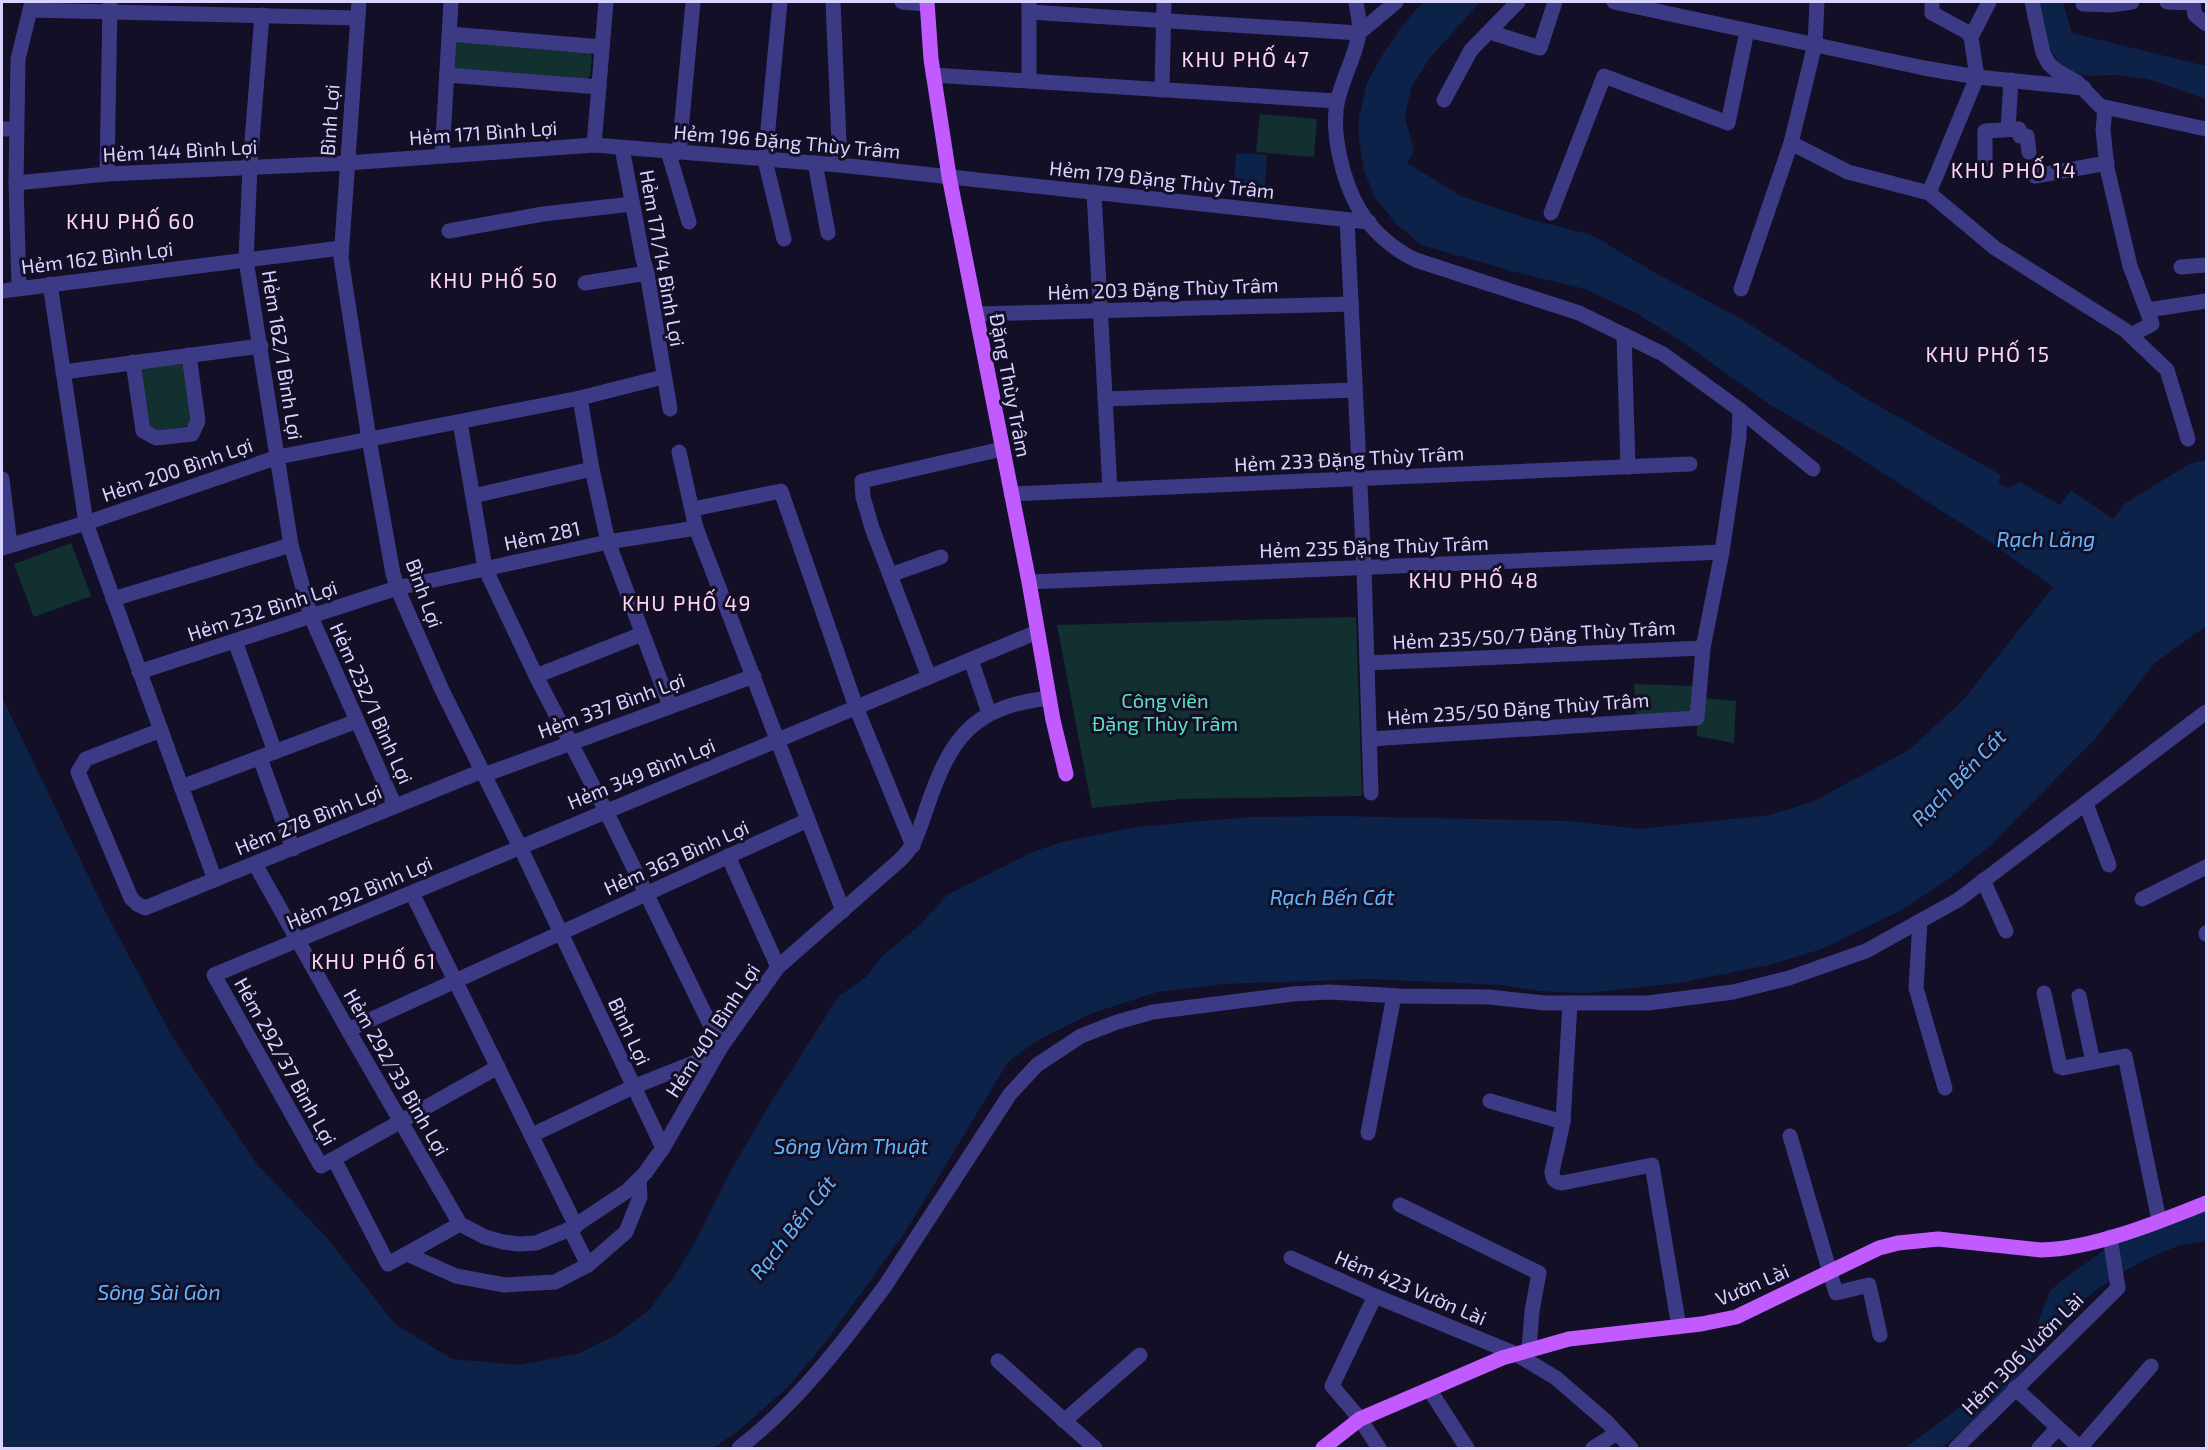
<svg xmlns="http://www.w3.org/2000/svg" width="2208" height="1450" viewBox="0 0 2208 1450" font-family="'Exo 2',sans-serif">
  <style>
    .green { fill: #12302f }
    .water { fill: #0c2248 }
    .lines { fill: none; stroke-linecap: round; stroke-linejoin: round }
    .minor { stroke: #3d3a85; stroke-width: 15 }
    .major { stroke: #c25bff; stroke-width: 15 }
    .labels { text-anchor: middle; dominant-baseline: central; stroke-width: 6; stroke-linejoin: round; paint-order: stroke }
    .street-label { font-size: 20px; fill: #d9d4ff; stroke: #130f26 }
    .park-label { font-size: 20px; fill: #5fe0c0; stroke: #130f26 }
    .neighbourhood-label { font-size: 21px; letter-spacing: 1.5px; fill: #ffd6f0; stroke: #130f26 }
    .water-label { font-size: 21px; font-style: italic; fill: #62b6ff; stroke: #130f26 }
  </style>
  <rect width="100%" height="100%" fill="#130f26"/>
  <g class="green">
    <path d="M 458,41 L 588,52 L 592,56 L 590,76 L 586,81 L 456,69 L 453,64 L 454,44 Z"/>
    <path d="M 1260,114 L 1317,119 L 1314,157 L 1256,152 Z"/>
    <path d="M 182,364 L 186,368 L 192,419 L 188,426 L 154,431 L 147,424 L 139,371 L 143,368 Z"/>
    <path d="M 71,543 L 91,596 L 34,617 L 14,564 Z"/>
    <path d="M 1356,617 L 1362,796 L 1180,799 L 1092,808 L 1057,625 Z"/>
    <path d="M 1634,684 L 1695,686 L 1693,697 L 1736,701 L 1734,743 L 1697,736 L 1697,718 L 1636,718 Z"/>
  </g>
  <g class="water">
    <path d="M 1423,2 L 1480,2 L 1429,59 L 1411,88 L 1405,117 L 1414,151 L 1407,163 L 1461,196 L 1529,219 L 1592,235 L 1652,271 L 1743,320 L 1863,397 L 2001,475 L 1998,484 L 2008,488 L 2020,482 L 2060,505 L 2071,490 L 2113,519 L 2124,504 L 2189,464 L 2206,460 L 2206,626 L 2155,663 L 2094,740 L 1991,845 L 1950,878 L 1900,911 L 1822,949 L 1769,965 L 1679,983 L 1586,993 L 1539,991 L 1502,985 L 1368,979 L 1224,984 L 1157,992 L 1090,1014 L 1035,1042 L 1008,1062 L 906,1231 L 828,1339 L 787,1388 L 738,1431 L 713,1448 L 2,1448 L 2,697 L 106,913 L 173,1038 L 256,1163 L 328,1239 L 395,1324 L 452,1359 L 520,1365 L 580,1353 L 616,1335 L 649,1310 L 674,1277 L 695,1242 L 729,1174 L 768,1107 L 838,997 L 866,977 L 883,955 L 919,926 L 947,895 L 1033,852 L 1061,842 L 1136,827 L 1249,817 L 1340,816 L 1568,821 L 1640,829 L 1769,815 L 1812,802 L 1909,750 L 1964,699 L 2053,587 L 1990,542 L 1841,446 L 1769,404 L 1681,341 L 1636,313 L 1585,289 L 1519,273 L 1421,245 L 1396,224 L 1374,196 L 1364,170 L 1359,141 L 1359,117 L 1367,83 L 1381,57 L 1402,26 Z"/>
    <path d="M 2035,2 L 2063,2 L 2072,33 L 2206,66 L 2206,99 L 2148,79 L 2115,75 L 2089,76 L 2069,71 L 2059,63 L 2046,43 Z"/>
    <path d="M 1236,153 L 1267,155 L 1265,186 L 1234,184 Z"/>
    <path d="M 2206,1208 L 2206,1240 C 2196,1244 2185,1243 2175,1247 C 2135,1262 2095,1287 2065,1317 L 1991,1409 L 1941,1448 L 1905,1448 L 1994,1382 L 2017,1360 L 2032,1337 L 2050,1291 L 2060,1282 L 2115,1242 Z"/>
  </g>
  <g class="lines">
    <g class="minor">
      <path d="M 359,2 L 341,258 L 369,439 L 393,574 L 401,597 L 441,688 L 523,853 L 663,1148"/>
      <path d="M 780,2 L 765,160 L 784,239"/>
      <path d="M 833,2 L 840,165"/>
      <path d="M 902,2 L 927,4"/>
      <path d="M 1356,2 C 1357,11 1361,24 1359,33 C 1356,55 1343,77 1338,99 C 1330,130 1343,182 1359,209 C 1372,231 1394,250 1416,260 L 1579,313 L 1663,354 L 1740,410 L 1739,437 L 1722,552 L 1703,648 L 1697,718 L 1370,739"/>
      <path d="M 1614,2 L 1924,68 L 1977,77 L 2084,88"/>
      <path d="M 2032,2 L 2043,53 L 2049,64 L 2057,71 L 2077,82 L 2100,106 L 2206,129"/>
      <path d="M 2167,2 L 2193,3 L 2193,2"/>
      <path d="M 2193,3 L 2195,15 L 2206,24"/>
      <path d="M 2083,4 L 2110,5 L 2132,2"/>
      <path d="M 30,10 L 357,18"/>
      <path d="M 1029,12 L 1359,33"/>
      <path d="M 262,15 L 250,166 L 246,260 L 291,545 L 311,617 L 395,806"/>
      <path d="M 1359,33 L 1396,2"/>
      <path d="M 450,34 L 602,47"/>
      <path d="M 1496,34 L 1540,48 L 1555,2"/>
      <path d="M 1971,37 L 1989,2"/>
      <path d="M 447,75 L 599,87"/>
      <path d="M 933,75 L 1337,101"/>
      <path d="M 1029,81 L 1029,2"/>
      <path d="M 1162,90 L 1164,2"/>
      <path d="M 1444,100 L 1471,50 L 1518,2"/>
      <path d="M 2105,109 L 2103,130 L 2107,168 L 2130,266 L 2152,324 L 2131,335"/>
      <path d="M 2,129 L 17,129"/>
      <path d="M 2008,129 L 2011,80"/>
      <path d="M 1791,143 L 1848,172 L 1929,193 L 1995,248 L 2125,330 L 2167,370 L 2188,439"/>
      <path d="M 594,145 L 606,2"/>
      <path d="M 622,148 L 643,259 L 647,273 L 670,409"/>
      <path d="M 668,151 L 689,222"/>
      <path d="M 679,152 L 693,2"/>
      <path d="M 442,156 L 451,2"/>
      <path d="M 1985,159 L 1985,131 L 2019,129 L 2020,136 L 2027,136 L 2029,152"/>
      <path d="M 815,163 L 828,233"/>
      <path d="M 107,174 L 110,2"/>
      <path d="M 2035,176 L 2107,163"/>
      <path d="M 16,183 L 107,174 L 347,163 L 594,145 L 840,165 L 1369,222"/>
      <path d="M 1094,192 L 1110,490"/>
      <path d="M 1929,193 L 1977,77 L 1971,37 L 1967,32 L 1932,13 L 1932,2"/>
      <path d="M 1551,213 L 1604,76 L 1728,123 L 1747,31"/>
      <path d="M 1347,220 L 1364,568 L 1371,793"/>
      <path d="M 449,231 L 543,214 L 632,204"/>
      <path d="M 2181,267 L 2206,265"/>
      <path d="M 585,283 L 647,273"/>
      <path d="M 50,284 L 86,523 L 215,880"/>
      <path d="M 19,288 L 16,183 L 18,59 L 32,2"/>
      <path d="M 1741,289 L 1791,143 L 1815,44 L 1817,2"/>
      <path d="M 2,291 L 341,248"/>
      <path d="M 2148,310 L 2206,301"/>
      <path d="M 977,314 L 1351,304"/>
      <path d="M 1624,335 L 1628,467"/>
      <path d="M 133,362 L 143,431 L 156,438 L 192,434 L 198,421 L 189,355"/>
      <path d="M 63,372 L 261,346"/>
      <path d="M 580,398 L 592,469 L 608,542 L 670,706"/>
      <path d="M 1105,399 L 1355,390"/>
      <path d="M 1740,410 L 1813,469"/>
      <path d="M 460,422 L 485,568 L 536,676 L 606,811 L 721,1047"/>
      <path d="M 679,452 L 696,528 L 843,911"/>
      <path d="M 2,479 L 10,545"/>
      <path d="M 1011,494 L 1690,464"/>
      <path d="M 473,496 L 592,469"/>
      <path d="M 693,509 L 781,491 L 856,707 L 913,846"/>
      <path d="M 2,548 L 86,523 L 278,457 L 580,398 L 663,377"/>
      <path d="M 890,575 L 941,557"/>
      <path d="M 1029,582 L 1722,552"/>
      <path d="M 113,599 L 291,545"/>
      <path d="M 235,641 L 275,752"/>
      <path d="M 971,660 L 989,713"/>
      <path d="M 1367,663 L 1703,648"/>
      <path d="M 139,672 L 397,588 L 608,542 L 696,528"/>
      <path d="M 536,676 L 642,634"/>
      <path d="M 929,677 L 872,528 L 863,497 L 862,481 L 1002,449"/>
      <path d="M 161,730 L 86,759 L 78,772 L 131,898 L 137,904 L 145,908 L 482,771"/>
      <path d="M 260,758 L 293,849"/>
      <path d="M 484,775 L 754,676"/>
      <path d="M 181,787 L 357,721"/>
      <path d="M 2086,804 L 2109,865"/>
      <path d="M 728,856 L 778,967"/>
      <path d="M 255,864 L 348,1030 L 460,1224 L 485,1237 L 503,1242 L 518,1244 L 536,1243 L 570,1229 L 627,1191 L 645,1173 L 663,1148 L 721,1047 L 778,967 L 900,860 C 916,845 920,827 927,807 C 951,737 972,707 1049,698"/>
      <path d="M 1983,880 L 2006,931"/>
      <path d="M 412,893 L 576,1226"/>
      <path d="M 2142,899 L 2206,867"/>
      <path d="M 1920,921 L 1916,988 L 1945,1088"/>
      <path d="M 2206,933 L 2206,934"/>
      <path d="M 2044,993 L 2060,1067 L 2063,1068 L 2125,1056 L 2159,1220"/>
      <path d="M 2079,996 L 2093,1062"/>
      <path d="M 1570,1003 L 1563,1122 L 1552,1172 C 1553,1180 1555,1182 1562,1183 L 1652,1165 L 1679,1327"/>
      <path d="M 348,1030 L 808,820"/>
      <path d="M 498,1067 L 321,1166 L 214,975 L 1037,632"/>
      <path d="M 1490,1101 L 1563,1122"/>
      <path d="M 1368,1133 L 1394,996"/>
      <path d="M 532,1135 L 633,1087 L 716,1054"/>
      <path d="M 1790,1136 L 1836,1293 L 1869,1285 L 1880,1335"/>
      <path d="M 334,1159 L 388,1264 L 460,1224"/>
      <path d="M 1400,1205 L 1539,1273 L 1532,1311 L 1529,1350"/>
      <path d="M 570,1229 L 588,1265"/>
      <path d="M 407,1254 L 456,1276 L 505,1285 L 555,1282 L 588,1265 L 626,1232 L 640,1197 L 639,1180"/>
      <path d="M 1291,1258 L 1375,1296 L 1516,1354 L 1556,1378 L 1608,1423 L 1631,1448"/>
      <path d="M 1375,1296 L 1332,1386 L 1360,1419 L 1379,1448"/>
      <path d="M 998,1361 L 1095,1448"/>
      <path d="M 2015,1388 L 2080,1448 L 2151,1366"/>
      <path d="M 1429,1389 L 1467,1448"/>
      <path d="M 1064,1421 L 1140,1355"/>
      <path d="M 739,1448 C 796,1404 842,1344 885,1286 L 1010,1094 L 1037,1065 L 1081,1036 L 1117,1022 L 1153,1012 L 1293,994 L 1329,992 L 1400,996 L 1489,997 L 1545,1003 L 1648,1003 L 1733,992 L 1789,978 L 1866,951 L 1958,900 L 2206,712"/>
      <path d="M 1593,1448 L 1617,1433"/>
      <path d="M 1956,1448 L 2118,1288 L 2110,1237"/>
      <path d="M 2039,1448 L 2058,1428"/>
    </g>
    <g class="major">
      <path d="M 927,2 L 931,59 L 949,176 L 1029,582 L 1053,720 L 1066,774"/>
      <path d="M 1323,1448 L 1360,1419 L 1502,1358 L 1569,1339 L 1701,1324 L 1736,1317 L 1879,1248 L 1898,1243 L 1938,1239 L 2041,1250 C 2093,1249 2159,1222 2206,1203"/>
    </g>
  </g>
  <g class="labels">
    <g class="street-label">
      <text transform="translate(329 120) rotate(-86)">Bình Lợi</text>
      <text transform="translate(483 132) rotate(-4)">Hẻm 171 Bình Lợi</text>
      <text transform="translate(787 141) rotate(5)">Hẻm 196 Đặng Thùy Trâm</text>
      <text transform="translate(180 150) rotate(-3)">Hẻm 144 Bình Lợi</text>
      <text transform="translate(1162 179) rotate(6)">Hẻm 179 Đặng Thùy Trâm</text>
      <text transform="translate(97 257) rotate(-7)">Hẻm 162 Bình Lợi</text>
      <text transform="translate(663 258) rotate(80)">Hẻm 171/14 Bình Lợi</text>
      <text transform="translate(1163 288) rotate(-2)">Hẻm 203 Đặng Thùy Trâm</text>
      <text transform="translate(283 355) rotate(81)">Hẻm 162/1 Bình Lợi</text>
      <text transform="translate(1011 385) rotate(79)">Đặng Thùy Trâm</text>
      <text transform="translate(1349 458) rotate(-3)">Hẻm 233 Đặng Thùy Trâm</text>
      <text transform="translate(177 469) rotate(-19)">Hẻm 200 Bình Lợi</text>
      <text transform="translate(542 535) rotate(-12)">Hẻm 281</text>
      <text transform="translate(1374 546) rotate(-2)">Hẻm 235 Đặng Thùy Trâm</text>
      <text transform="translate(425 593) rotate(70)">Bình Lợi</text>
      <text transform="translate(262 610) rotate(-18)">Hẻm 232 Bình Lợi</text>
      <text transform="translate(1534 634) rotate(-3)">Hẻm 235/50/7 Đặng Thùy Trâm</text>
      <text transform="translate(372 703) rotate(66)">Hẻm 232/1 Bình Lợi</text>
      <text transform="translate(611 705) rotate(-20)">Hẻm 337 Bình Lợi</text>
      <text transform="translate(1518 708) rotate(-4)">Hẻm 235/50 Đặng Thùy Trâm</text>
      <text transform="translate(641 773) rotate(-22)">Hẻm 349 Bình Lợi</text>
      <text transform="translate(308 819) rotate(-22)">Hẻm 278 Bình Lợi</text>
      <text transform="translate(676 857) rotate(-24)">Hẻm 363 Bình Lợi</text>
      <text transform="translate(359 892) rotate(-23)">Hẻm 292 Bình Lợi</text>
      <text transform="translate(712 1030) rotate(-57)">Hẻm 401 Bình Lợi</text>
      <text transform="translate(630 1031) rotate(65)">Bình Lợi</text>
      <text transform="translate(286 1061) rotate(61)">Hẻm 292/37 Bình Lợi</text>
      <text transform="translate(397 1072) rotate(60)">Hẻm 292/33 Bình Lợi</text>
      <text transform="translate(1752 1284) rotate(-23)">Vườn Lài</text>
      <text transform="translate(1411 1287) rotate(23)">Hẻm 423 Vườn Lài</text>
      <text transform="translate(2022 1353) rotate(-45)">Hẻm 306 Vườn Lài</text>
    </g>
    <g class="park-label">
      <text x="1165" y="700">Công viên<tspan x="1165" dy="23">Đặng Thùy Trâm</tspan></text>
    </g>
    <g class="neighbourhood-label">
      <text x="1246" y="58">KHU PHỐ 47</text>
      <text x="2014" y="169">KHU PHỐ 14</text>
      <text x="131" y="220">KHU PHỐ 60</text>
      <text x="494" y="279">KHU PHỐ 50</text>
      <text x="1988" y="353">KHU PHỐ 15</text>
      <text x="1474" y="579">KHU PHỐ 48</text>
      <text x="687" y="602">KHU PHỐ 49</text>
      <text x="374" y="960">KHU PHỐ 61</text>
    </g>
    <g class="water-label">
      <text x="2046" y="538">Rạch Lăng</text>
      <text transform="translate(1958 777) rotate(-46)">Rạch Bến Cát</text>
      <text x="1332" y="896">Rạch Bến Cát</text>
      <text x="851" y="1145">Sông Vàm Thuật</text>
      <text transform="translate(792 1227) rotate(-52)">Rạch Bến Cát</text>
      <text x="159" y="1291">Sông Sài Gòn</text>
    </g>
  </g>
  <rect width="2208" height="1450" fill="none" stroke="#d9d4ff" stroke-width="6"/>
</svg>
